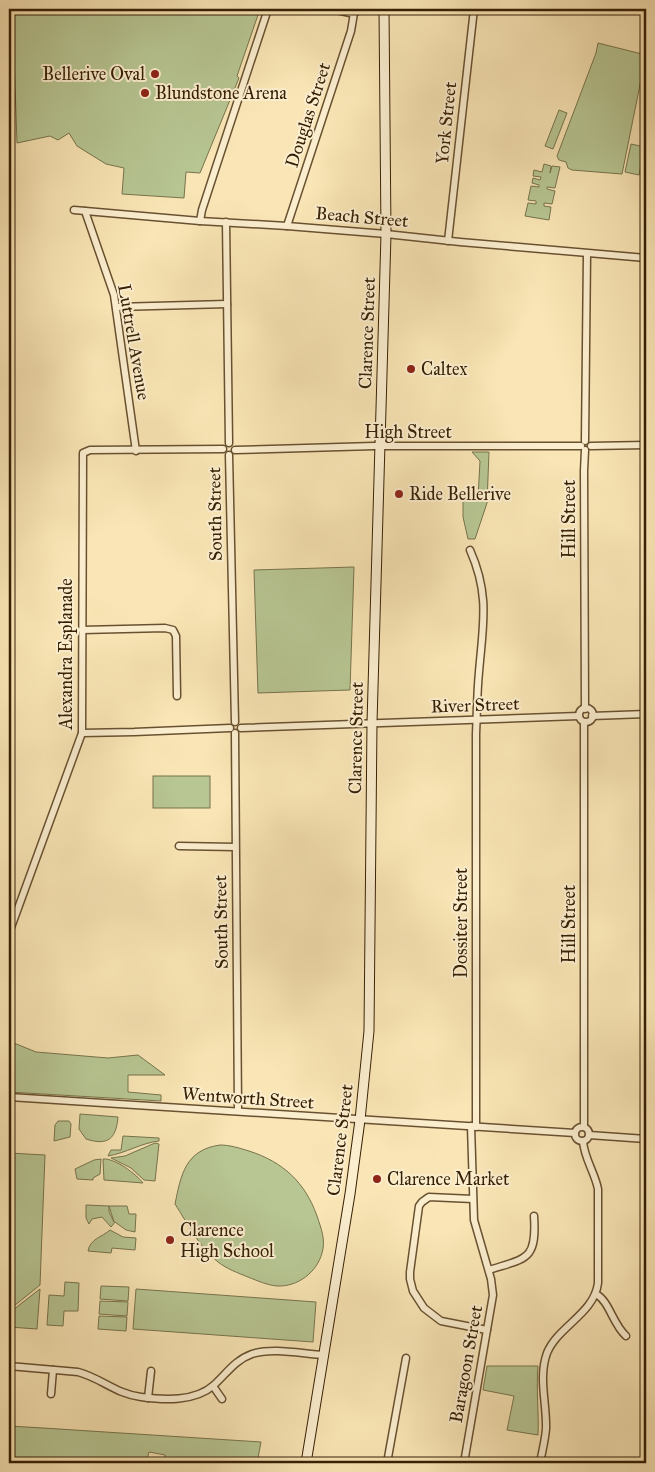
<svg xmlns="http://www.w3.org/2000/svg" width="655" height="1472" viewBox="0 0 655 1472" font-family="'IM FELL Great Primer',serif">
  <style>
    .green { fill: #b7c693; stroke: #77734c }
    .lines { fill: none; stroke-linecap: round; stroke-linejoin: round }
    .minor-casing { stroke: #685131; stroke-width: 9 }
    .secondary-casing { stroke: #372005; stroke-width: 11 }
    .minor { stroke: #fbeecf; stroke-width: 6 }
    .secondary { stroke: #fbeecf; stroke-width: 9 }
    .poi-dot { fill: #8f2418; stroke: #fbeecf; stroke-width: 2 }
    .labels { text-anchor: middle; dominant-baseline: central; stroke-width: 4; stroke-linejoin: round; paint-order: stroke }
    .poi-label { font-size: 18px; fill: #372005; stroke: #fbeecf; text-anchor: start }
    .street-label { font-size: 18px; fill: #372005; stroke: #fbeecf }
  </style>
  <rect width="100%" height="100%" fill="#f9e5b5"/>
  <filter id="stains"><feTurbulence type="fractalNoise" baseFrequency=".004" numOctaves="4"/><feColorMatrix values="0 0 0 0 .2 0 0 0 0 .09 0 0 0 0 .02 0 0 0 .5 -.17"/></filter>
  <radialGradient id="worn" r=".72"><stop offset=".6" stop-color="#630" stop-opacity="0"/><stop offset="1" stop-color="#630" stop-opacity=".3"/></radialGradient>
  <g class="green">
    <path d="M 9,9 L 260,9 L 237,76 L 239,78 L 200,173 L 186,172 L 184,198 L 122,194 L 124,168 L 106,164 L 77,146 L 69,133 L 58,140 L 50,136 L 17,143 L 13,27 Z"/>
    <path d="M 598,43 L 646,55 L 622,174 L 572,170 L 568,168 L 566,162 L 559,160 L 557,156 L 596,53 Z"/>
    <path d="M 559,110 L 567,113 L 553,149 L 545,146 Z"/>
    <path d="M 631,144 L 645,147 L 639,175 L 625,172 Z"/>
    <path d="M 544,164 L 551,166 L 550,173 L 552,166 L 560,167 L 555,188 L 547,187 L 547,189 L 555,191 L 552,204 L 544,203 L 544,206 L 551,207 L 549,220 L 525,216 L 528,203 L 536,204 L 536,201 L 528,200 L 531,186 L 539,187 L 539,185 L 532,183 L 533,178 L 540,180 L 541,177 L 533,176 L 534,170 L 542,172 Z"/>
    <path d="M 472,452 L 489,452 L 487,503 L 475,539 L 468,539 L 463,517 L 463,498 L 478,498 L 480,461 Z"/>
    <path d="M 354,567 L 350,690 L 258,693 L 254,570 Z"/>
    <rect x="153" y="776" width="57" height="32"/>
    <path d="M 9,1041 L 36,1052 L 108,1058 L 138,1055 L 165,1075 L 128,1075 L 128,1092 L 161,1095 L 161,1101 L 9,1092 Z"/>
    <path d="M 80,1114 L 118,1117 C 116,1139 108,1146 86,1139 L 79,1129 Z"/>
    <path d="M 58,1121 L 69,1121 L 71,1124 L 70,1137 L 54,1141 L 55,1125 Z"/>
    <path d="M 123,1136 L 159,1138 L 159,1141 C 141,1143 126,1153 108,1156 L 111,1150 L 121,1150 Z"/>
    <path d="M 155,1143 L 159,1144 L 155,1181 L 144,1180 L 131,1168 L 111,1158 L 125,1156 Z"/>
    <path d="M 220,1145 C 230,1145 239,1148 249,1151 C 283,1162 305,1182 317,1216 C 321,1228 326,1240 322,1253 C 317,1272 298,1287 277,1286 C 267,1285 258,1281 248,1277 C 238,1273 227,1269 218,1262 C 199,1247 188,1224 175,1204 C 181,1175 185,1150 220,1145 Z"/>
    <path d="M 9,1153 L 45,1155 L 40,1285 L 9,1310 Z"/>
    <path d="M 101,1159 L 100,1174 L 93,1178 L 93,1180 L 77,1179 L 75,1169 L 94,1160 Z"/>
    <path d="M 103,1159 C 115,1158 136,1174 143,1183 L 104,1180 Z"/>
    <path d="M 86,1205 L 109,1206 L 109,1212 L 114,1222 L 109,1206 L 127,1206 L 129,1214 L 136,1214 L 135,1232 L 126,1230 L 115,1222 L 111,1227 L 102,1217 L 92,1219 L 89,1224 L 86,1218 Z"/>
    <path d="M 110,1230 L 123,1237 L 136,1238 L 135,1250 L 112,1248 L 111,1253 L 88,1251 C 90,1239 102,1237 110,1230 Z"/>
    <path d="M 65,1282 L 79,1283 L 78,1311 L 64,1311 L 63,1326 L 47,1325 L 49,1295 L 64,1296 Z"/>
    <path d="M 101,1286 L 129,1287 L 128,1301 L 100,1299 Z"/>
    <path d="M 40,1289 L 37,1329 L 9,1327 L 9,1313 Z"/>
    <path d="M 136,1289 L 316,1302 L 313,1342 L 133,1329 Z"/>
    <path d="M 100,1301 L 128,1302 L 127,1316 L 99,1314 Z"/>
    <path d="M 99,1316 L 127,1317 L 126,1331 L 98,1329 Z"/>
    <path d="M 487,1366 L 538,1366 C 536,1389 539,1412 538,1435 L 507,1430 L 514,1396 L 483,1390 Z"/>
    <path d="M 9,1426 L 43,1428 L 261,1442 L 257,1463 L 164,1463 L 165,1455 L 149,1452 L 146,1463 L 9,1463 Z"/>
  </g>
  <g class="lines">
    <g class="minor-casing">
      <g id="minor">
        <path d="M 332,9 L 350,13 L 365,9"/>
        <path d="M 74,210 L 200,221 L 287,226 L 386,234 L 460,242 L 646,258"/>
        <path d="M 85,211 L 114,295 L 136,451"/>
        <path d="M 200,221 L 202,210 L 216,167 L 268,9"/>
        <path d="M 226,222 L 229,443"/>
        <path d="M 287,226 L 351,31 L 354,13"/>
        <path d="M 448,241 L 474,9"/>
        <path d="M 116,307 L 227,304"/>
        <path d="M 585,441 L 587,254"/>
        <path d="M 591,446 L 646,445"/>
        <path d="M 235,450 L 374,446 L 581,446"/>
        <path d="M 229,455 L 235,722"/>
        <path d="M 470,550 C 490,595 483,624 479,672 C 477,692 477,713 476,734 L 476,1127"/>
        <path d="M 82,630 L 165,628 L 173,630 L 176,636 L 177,696"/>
        <circle cx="586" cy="715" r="7"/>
        <path d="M 585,709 L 584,471 L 585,450"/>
        <path d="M 592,716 L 646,714"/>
        <path d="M 241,728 L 579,716"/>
        <path d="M 82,733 L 134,732 L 230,728"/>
        <path d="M 235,733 L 238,1111"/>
        <path d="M 179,846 L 235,847"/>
        <path d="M 9,933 L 82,733 L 83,453 L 90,450 L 223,449"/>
        <path d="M 9,1097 L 575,1133"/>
        <path d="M 584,1127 L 584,722"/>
        <circle cx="582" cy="1134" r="7"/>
        <path d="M 589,1135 L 646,1139"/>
        <path d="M 473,1199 L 429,1197 L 422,1202 L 419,1206 L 410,1272 L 410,1279 L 413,1291 L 424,1308 L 441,1321 L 487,1330"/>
        <path d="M 489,1270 C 526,1258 537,1261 534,1216"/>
        <path d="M 596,1294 C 610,1302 612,1323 626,1336"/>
        <path d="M 9,1366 L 78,1372 C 101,1378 116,1394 141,1397 C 164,1400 195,1402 214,1385 C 227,1373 235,1360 252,1354 C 272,1347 303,1354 324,1355"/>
        <path d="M 213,1386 L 222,1399"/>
        <path d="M 51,1394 L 53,1370"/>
        <path d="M 148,1398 L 151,1371"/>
        <path d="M 615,1462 L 620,1463"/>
        <path d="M 387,1463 L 406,1358"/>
        <path d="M 464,1463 L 493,1295 L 491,1279 L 474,1220 L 471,1126"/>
        <path d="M 540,1463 C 542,1452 545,1441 546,1429 C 547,1404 538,1378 547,1353 C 558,1326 594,1314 598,1283 L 598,1189 C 595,1173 584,1158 583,1141"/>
        <path d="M 645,1463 L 646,1453"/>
      </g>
    </g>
    <g class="secondary-casing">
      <path id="secondary" d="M 306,1463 L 350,1194 L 360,1120 L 369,1031 L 372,723 L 386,234 L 384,9"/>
    </g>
    <use href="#minor" class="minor"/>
    <use href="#secondary" class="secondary"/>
  </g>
  <g class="poi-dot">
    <circle cx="155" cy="74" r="5"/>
    <circle cx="145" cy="93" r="5"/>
    <circle cx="411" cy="369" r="5"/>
    <circle cx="399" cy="494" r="5"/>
    <circle cx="377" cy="1179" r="5"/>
    <circle cx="170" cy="1240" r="5"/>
  </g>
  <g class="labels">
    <g class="poi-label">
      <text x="145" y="74" text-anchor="end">Bellerive Oval</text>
      <text x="155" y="93">Blundstone Arena</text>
      <text x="421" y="369">Caltex</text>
      <text x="409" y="494">Ride Bellerive</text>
      <text x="387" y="1179">Clarence Market</text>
      <text x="180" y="1230">Clarence<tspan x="180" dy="21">High School</tspan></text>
    </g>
    <g class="street-label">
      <text transform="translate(308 115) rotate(-72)">Douglas Street</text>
      <text transform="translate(446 123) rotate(-84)">York Street</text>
      <text transform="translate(362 217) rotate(5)">Beach Street</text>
      <text transform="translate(367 333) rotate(-88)">Clarence Street</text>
      <text transform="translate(134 342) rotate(80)">Luttrell Avenue</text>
      <text x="408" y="432">High Street</text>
      <text transform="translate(215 514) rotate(-91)">South Street</text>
      <text transform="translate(569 519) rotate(-90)">Hill Street</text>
      <text transform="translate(66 654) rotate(-90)">Alexandra Esplanade</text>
      <text transform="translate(475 705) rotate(-2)">River Street</text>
      <text transform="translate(356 738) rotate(-89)">Clarence Street</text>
      <text transform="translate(221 922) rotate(-91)">South Street</text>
      <text transform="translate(461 923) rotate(-90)">Dossiter Street</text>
      <text transform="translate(569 924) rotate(-90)">Hill Street</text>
      <text transform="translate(248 1098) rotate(4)">Wentworth Street</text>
      <text transform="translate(340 1140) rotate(-83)">Clarence Street</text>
      <text transform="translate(466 1364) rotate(-80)">Baragoon Street</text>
    </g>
  </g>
  <rect width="655" height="1472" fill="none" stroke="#f9e5b5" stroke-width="30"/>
  <rect x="10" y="10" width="635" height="1452" fill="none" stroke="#372005" stroke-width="2.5"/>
  <rect x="15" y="15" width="625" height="1442" fill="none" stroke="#372005"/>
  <rect width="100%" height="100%" filter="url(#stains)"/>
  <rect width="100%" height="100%" fill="url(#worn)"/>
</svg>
